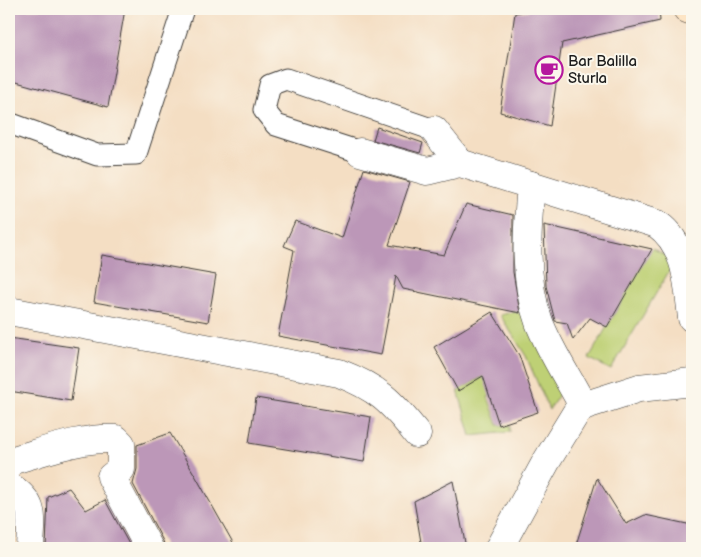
<svg xmlns="http://www.w3.org/2000/svg" width="701" height="557" viewBox="0 0 701 557" font-family="'Balsamiq Sans',sans-serif">
  <style>
    .green { fill: #bed074; stroke: #6d7648 }
    .building { fill: #bc97b8 }
    .lines { fill: none; stroke-linecap: round; stroke-linejoin: round }
    .lane-casing { stroke: #3c3935; stroke-width: 23 }
    .street-casing { stroke: #3c3935; stroke-width: 29 }
    .secondary-casing { stroke: #3c3935; stroke-width: 29 }
    .lane { stroke: #fff; stroke-width: 21 }
    .street { stroke: #fff; stroke-width: 28 }
    .secondary { stroke: #fde5c5; stroke-width: 28 }
    .labels { text-anchor: middle; dominant-baseline: central; stroke-width: 4; stroke-linejoin: round; paint-order: stroke }
    .poi-label { font-size: 15px; fill: #1c1c1c; stroke: #fbf7ec; text-anchor: start }
  </style>
  <rect width="100%" height="100%" fill="#fbf7ec"/>
  <filter id="ink" filterUnits="userSpaceOnUse"><feTurbulence type="fractalNoise" baseFrequency=".02" numOctaves="2"/><feDisplacementMap in="SourceGraphic" scale="10" xChannelSelector="R" yChannelSelector="G"/><feConvolveMatrix kernelMatrix="1 2 1 2 8 2 1 2 1" color-interpolation-filters="sRGB"/></filter>
  <filter id="wash" filterUnits="userSpaceOnUse"><feTurbulence type="fractalNoise" baseFrequency=".0096" numOctaves="4" result="noise"/><feDisplacementMap in="SourceGraphic" scale="20" xChannelSelector="R" yChannelSelector="G"/><feGaussianBlur stdDeviation="1.12" result="paint"/><feColorMatrix in="noise" values="0 0 0 0 0 0 0 0 0 0 0 0 0 0 0 0 0 1.4 0 .05"/><feComposite in="paint" operator="in"/></filter>
  <g filter="url(#wash)">
    <rect width="100%" height="100%" fill="#f4dec3"/>
    <g class="green">
      <path d="M 652,248 L 675,261 L 611,370 L 589,358 Z"/>
      <path d="M 525,309 L 567,382 L 549,410 L 526,356 L 500,315 Z"/>
      <path d="M 488,374 L 495,394 L 488,397 L 498,425 L 510,426 L 510,432 L 471,436 L 458,390 Z"/>
    </g>
    <g id="blocks">
      <g class="building">
        <path d="M 9,9 L 125,9 L 108,107 L 9,80 Z"/>
        <path d="M 536,9 L 659,9 L 660,21 L 562,43 L 550,126 L 500,112 L 515,13 Z"/>
        <path d="M 377,127 L 423,143 L 420,153 L 373,140 Z"/>
        <path d="M 364,169 L 410,182 L 389,245 L 444,255 L 466,204 L 513,215 L 513,272 L 520,313 L 403,289 L 396,276 L 381,355 L 278,336 L 294,250 L 284,246 L 295,221 L 342,238 Z"/>
        <path d="M 544,225 L 652,249 L 607,327 L 590,318 L 573,340 L 567,323 L 555,321 L 546,286 Z"/>
        <path d="M 102,255 L 216,275 L 208,322 L 94,302 Z"/>
        <path d="M 492,312 L 519,355 L 538,412 L 499,425 L 483,376 L 458,391 L 434,347 Z"/>
        <path d="M 9,338 L 79,348 L 71,401 L 9,391 Z"/>
        <path d="M 256,398 L 371,417 L 364,462 L 249,443 Z"/>
        <path d="M 170,433 L 196,477 L 236,548 L 165,548 L 163,541 L 133,484 L 137,469 L 137,445 Z"/>
        <path d="M 597,478 L 626,524 L 645,515 L 692,525 L 692,548 L 575,548 Z"/>
        <path d="M 453,481 L 466,548 L 422,548 L 414,501 Z"/>
        <path d="M 69,488 L 86,510 L 105,500 L 131,548 L 46,548 L 48,497 Z"/>
      </g>
    </g>
  </g>
  <g filter="url(#ink)">
    <use href="#blocks" fill-opacity="0" stroke="#3c3935" stroke-width="1"/>
    <g class="lines">
      <g class="lane-casing">
        <g id="lane">
          <path d="M 9,123 L 97,155 L 136,154 L 183,9"/>
          <path d="M 360,152 L 276,125 L 264,110 L 270,85 L 286,79 L 434,130"/>
        </g>
      </g>
      <g class="street-casing">
        <g id="street">
          <path d="M 434,130 L 460,163"/>
          <path d="M 360,152 L 427,171 L 460,163 L 531,185 C 527,230 523,278 539,322 C 550,351 569,379 583,406"/>
          <path d="M 531,185 L 657,224 C 687,245 688,285 692,318"/>
          <path d="M 9,311 L 339,373 C 378,388 391,401 417,434"/>
          <path d="M 9,464 L 13,460 C 46,451 82,437 116,439 L 121,444 L 121,469 L 111,477 L 149,548"/>
          <path d="M 9,486 C 37,504 31,518 30,548"/>
          <path d="M 499,548 L 546,462 L 576,413 L 583,406 L 639,388 L 692,382"/>
        </g>
      </g>
      <g class="secondary-casing">
        <path id="secondary" d="M 687,9 L 692,11"/>
      </g>
      <use href="#lane" class="lane"/>
      <use href="#street" class="street"/>
      <use href="#secondary" class="secondary"/>
    </g>
  </g>
  <defs>
    <g id="cafe-ring" transform="scale(1.4375)"><circle r="9.5" fill="#fbf7ec" stroke="#b5179e" stroke-width="1.5"/><path d="M-5.5-4.5H6V0H3Q3 3.5 0 3.5H-2.5Q-5.5 3.5-5.5 0ZM3-3.2v2h1.7v-2ZM-6 4.5H4V6H-6Z" fill="#b5179e"/></g>
  </defs>
  <g fill-rule="evenodd">
    <use href="#cafe-ring" x="549" y="70"/>
  </g>
  <g class="labels">
    <g class="poi-label">
      <text x="568" y="61">Bar Balilla<tspan x="568" dy="17">Sturla</tspan></text>
    </g>
  </g>
  <rect width="701" height="557" fill="none" stroke="#fbf7ec" stroke-width="30"/>
</svg>
